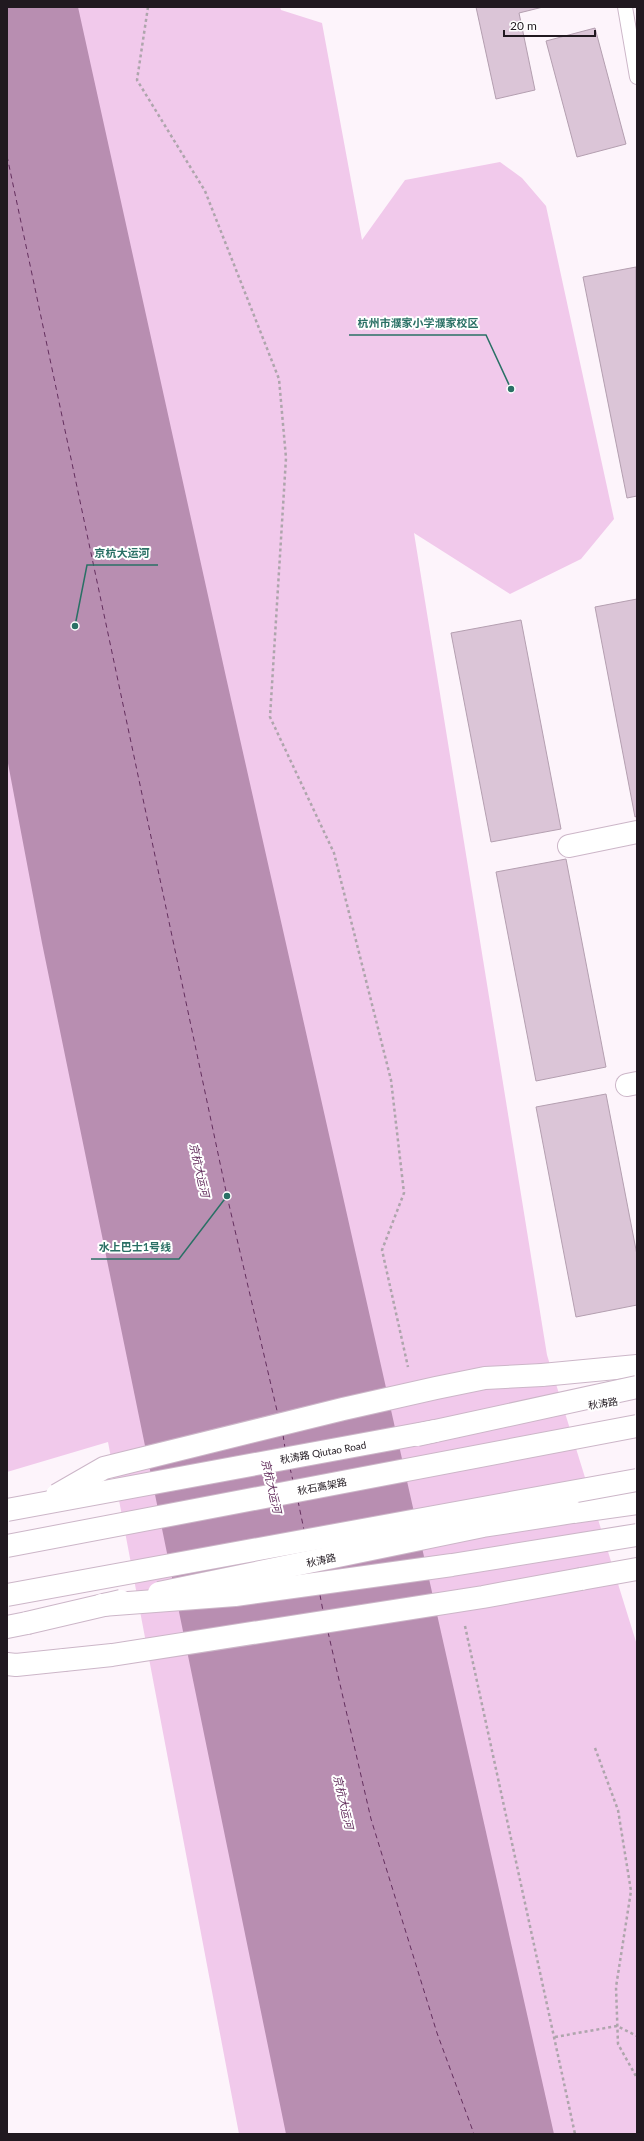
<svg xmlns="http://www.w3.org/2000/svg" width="644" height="2141" viewBox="0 0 644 2141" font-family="Lato,'Noto Sans SC',sans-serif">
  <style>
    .green { fill: #f1c9eb }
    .water { fill: #b88eb1 }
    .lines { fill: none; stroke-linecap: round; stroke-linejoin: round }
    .ferry { stroke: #642f5e; stroke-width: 1; stroke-dasharray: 5 4; stroke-linecap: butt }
    .building { fill: #dbc5d7; stroke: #b49fb0 }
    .service-casing { stroke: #ccb6c8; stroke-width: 16 }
    .minor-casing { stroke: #ccb6c8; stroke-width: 24 }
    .primary-casing { stroke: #ccb6c8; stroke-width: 24 }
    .path { stroke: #aea5ac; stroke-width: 2.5; stroke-dasharray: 3 3; stroke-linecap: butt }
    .service { stroke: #fff; stroke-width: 14 }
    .minor { stroke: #fff; stroke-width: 22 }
    .primary { stroke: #fff; stroke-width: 22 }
    .primary-bridge-casing { stroke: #ccb6c8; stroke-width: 24; stroke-linecap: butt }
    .trunk-bridge-casing { stroke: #ccb6c8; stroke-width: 24; stroke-linecap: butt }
    .primary-bridge { stroke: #fff; stroke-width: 22 }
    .trunk-bridge { stroke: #fff; stroke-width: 22 }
    .labels { text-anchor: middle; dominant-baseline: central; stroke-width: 4; stroke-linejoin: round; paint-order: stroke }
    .street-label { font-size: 10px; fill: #211920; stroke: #fff }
    .water-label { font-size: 11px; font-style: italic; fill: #642f5e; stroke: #fff }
    .leader { fill: none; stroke: #2a7065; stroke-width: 1.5 }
    .callout-dot { fill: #2a7065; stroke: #fff; stroke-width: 1.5 }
    .callout-label { font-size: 11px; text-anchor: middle; font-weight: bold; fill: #2a7065; stroke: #fff; stroke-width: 4; stroke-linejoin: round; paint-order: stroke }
  </style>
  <rect width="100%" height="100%" fill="#fdf4fb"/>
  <path class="green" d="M 7,7 L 280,7 L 281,10 L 322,23 L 362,240 L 405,180 L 500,162 L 522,178 L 546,206 L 614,519 L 581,559 L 510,594 L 414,533 L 547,1355 L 637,1645 L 637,2134 L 239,2134 L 108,1442 L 7,1472 Z"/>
  <path class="water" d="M 7,7 L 78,7 L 226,677 L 554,2134 L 286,2134 L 42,943 L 7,758 Z"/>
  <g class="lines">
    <g class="ferry">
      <path d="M 7,156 L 227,1196 L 278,1415"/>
      <path d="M 283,1435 L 285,1448"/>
      <path d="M 290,1468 L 293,1481"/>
      <path d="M 298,1501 L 304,1530"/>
      <path d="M 320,1595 L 323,1611"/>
      <path d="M 328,1632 L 371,1819 L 437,2033 L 474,2134"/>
    </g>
  </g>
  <g class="building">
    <path d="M 476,7 L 543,7 L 519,13 L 535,90 L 496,99 Z"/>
    <path d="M 595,28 L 626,144 L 577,157 L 546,41 Z"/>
    <path d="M 636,267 L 637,496 L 627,498 L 583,277 Z"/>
    <path d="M 637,599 L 637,816 L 635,817 L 595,607 Z"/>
    <path d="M 521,620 L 561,829 L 491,842 L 451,633 Z"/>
    <path d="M 566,859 L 606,1067 L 536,1081 L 496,872 Z"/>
    <path d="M 606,1094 L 637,1255 L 637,1305 L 576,1317 L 536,1107 Z"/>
  </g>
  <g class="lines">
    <g class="service-casing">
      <path id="service" d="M 625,7 L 637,77"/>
    </g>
    <g class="minor-casing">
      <g id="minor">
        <path d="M 569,846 L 637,832"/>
        <path d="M 627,1085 L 637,1083"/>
      </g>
    </g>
    <g class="primary-casing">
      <g id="primary">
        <path d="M 542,1375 L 637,1366"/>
        <path d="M 573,1512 L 637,1503"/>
        <path d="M 581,1579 L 637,1569"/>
        <path d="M 7,1627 L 27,1623"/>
        <path d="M 7,1664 L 16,1665 L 64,1660"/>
      </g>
    </g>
    <g class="path">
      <path d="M 148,7 L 137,80 L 205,191 L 279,379 L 286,458 L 270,717 L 334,853 L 391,1080 L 404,1193 L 382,1250 L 408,1367"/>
      <path d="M 465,1626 L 575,2134"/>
      <path d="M 595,1748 L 618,1810 L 631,1891 L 616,1987 L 618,2044 L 637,2078"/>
      <path d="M 555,2037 L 617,2026 L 637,2036"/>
    </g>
    <use href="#service" class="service"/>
    <use href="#minor" class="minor"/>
    <use href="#primary" class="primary"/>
    <g class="primary-bridge-casing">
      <g id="primary-bridge">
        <path d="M 57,1495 L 104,1468 L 343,1409 L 436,1388 L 485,1378 L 542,1375"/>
        <path d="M 7,1510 L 435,1431"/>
        <path d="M 159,1593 L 483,1526 L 573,1512"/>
        <path d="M 27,1623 L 121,1601"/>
        <path d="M 64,1660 L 112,1655 L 483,1597 L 581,1579"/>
      </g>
    </g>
    <g class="trunk-bridge-casing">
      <g id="trunk-bridge">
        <path d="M 417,1435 L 637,1387"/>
        <path d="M 7,1546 L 637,1426"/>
        <path d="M 7,1595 L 637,1480"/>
        <path d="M 102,1605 L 235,1595 L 452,1565 L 637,1535"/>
      </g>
    </g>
    <use href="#primary-bridge" class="primary-bridge"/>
    <use href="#trunk-bridge" class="trunk-bridge"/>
  </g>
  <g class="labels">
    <g class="street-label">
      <text transform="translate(603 1403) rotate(-9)">秋涛路</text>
      <text transform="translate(323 1452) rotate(-10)">秋涛路 Qiutao Road</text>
      <text transform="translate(322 1486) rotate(-11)">秋石高架路</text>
      <text transform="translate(321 1560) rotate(-12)">秋涛路</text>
    </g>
    <g class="water-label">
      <text transform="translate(200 1170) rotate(77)">京杭大运河</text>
      <text transform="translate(272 1486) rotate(77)">京杭大运河</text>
      <text transform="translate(344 1802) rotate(77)">京杭大运河</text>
    </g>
  </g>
  <path class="leader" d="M511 389L486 335H349M75 626L87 565H158M227 1196L179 1259H91"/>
  <g class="callout-dot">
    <circle cx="511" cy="389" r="4"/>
    <circle cx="75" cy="626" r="4"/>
    <circle cx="227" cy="1196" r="4"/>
  </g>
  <g class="callout-label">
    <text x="418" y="327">杭州市濮家小学濮家校区</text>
    <text x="122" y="557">京杭大运河</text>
    <text x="135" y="1251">水上巴士1号线</text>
  </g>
  <rect width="644" height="2141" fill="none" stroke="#211920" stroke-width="16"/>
  <path d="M504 30v6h91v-6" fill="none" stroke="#211920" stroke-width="2"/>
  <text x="510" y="30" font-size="12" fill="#211920" stroke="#ffffff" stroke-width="3" paint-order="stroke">20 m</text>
</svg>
